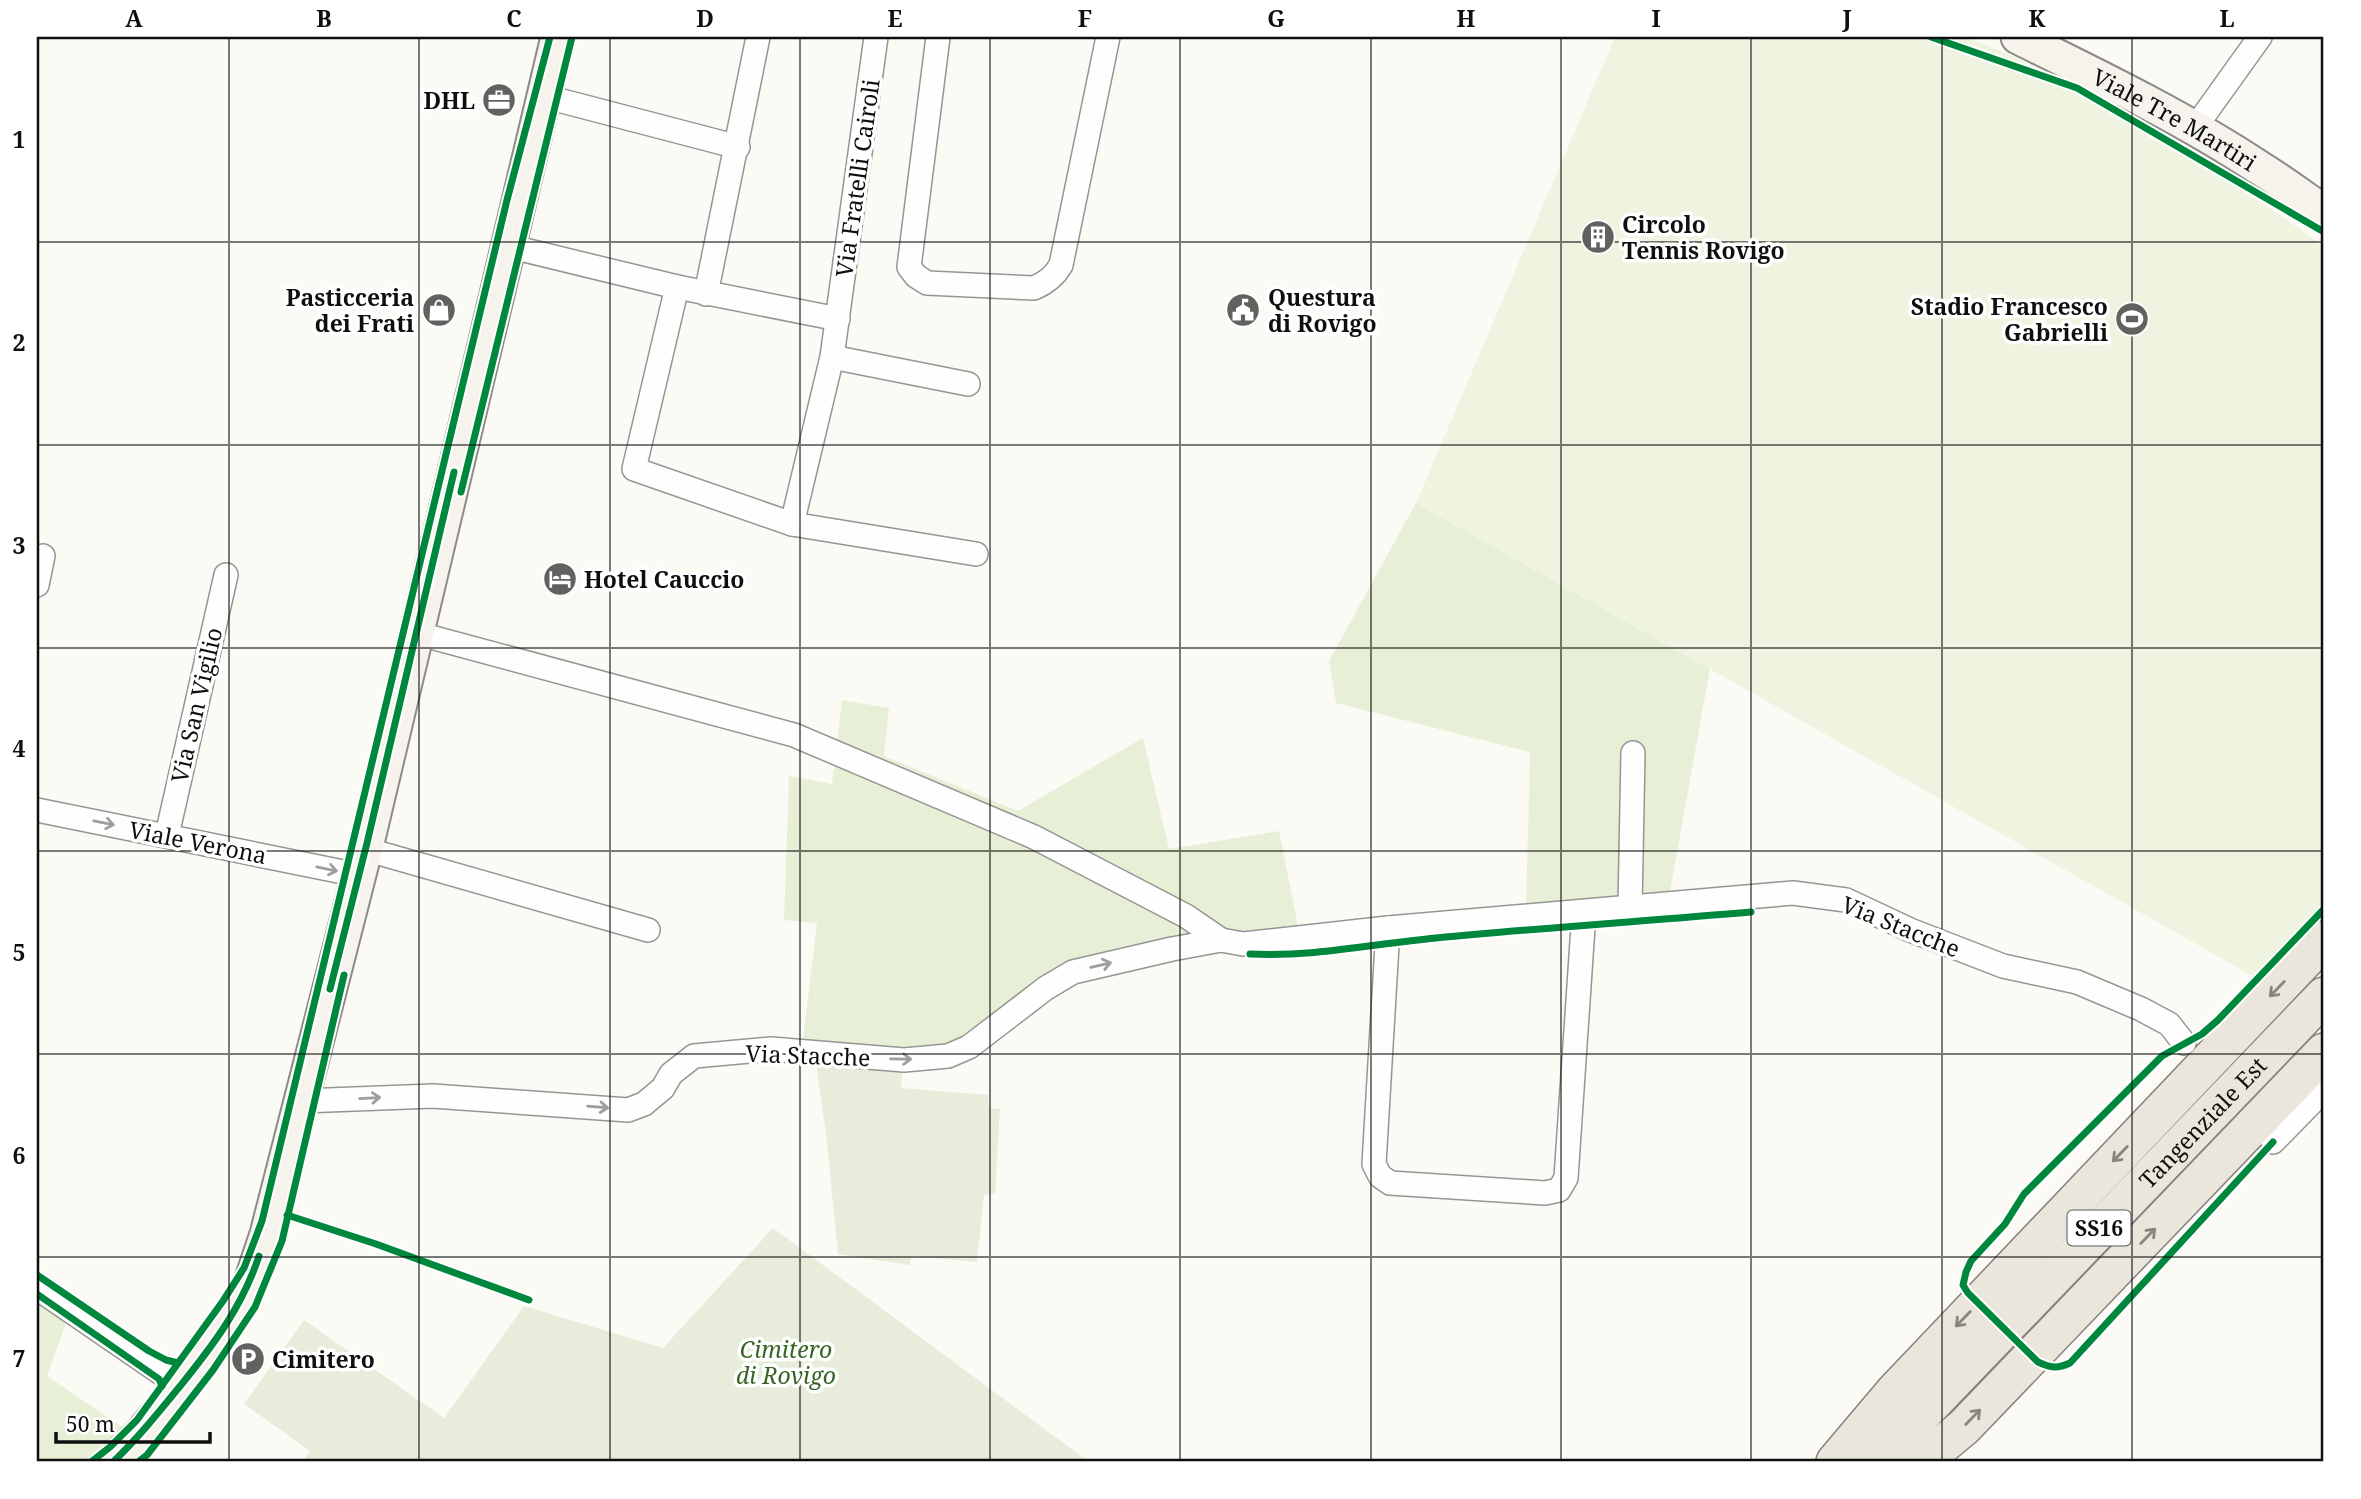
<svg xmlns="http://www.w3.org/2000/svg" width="2361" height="1499" viewBox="0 0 2361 1499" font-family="'Noto Serif',serif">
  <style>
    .green { fill: #e7f0d6 }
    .cemetery { fill: #e8ecda }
    .pitch { fill: #eff4e0 }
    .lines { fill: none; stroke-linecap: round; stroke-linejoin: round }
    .street-casing { stroke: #959593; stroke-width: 26 }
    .secondary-casing { stroke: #8c8b89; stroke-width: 37 }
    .primary-casing { stroke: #838280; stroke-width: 40 }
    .street { stroke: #fefefe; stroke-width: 23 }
    .secondary { stroke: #f5f3eb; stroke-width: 33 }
    .primary { stroke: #ebe6db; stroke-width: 37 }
    .cycleway-casing { stroke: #fff; stroke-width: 11 }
    .cycleway { stroke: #00873e; stroke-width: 7 }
    .oneway { stroke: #9e9e9e }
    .oneway2 { stroke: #88857f }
    .grid { fill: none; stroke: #0f0f0f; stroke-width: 2; stroke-opacity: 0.55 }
    .labels { text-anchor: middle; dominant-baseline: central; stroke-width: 7; stroke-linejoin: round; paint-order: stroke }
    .shield { fill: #fff; stroke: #575757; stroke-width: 2 }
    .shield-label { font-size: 21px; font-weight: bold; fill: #0f0f0f }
    .poi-label { font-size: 23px; font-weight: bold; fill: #0f0f0f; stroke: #fff; text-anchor: start }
    .street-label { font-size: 23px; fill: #0f0f0f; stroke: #fff }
    .park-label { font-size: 23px; font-style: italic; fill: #356422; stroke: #fff }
    .neatline { fill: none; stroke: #0f0f0f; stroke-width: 2.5 }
    .grid-label { font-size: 23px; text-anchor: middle; font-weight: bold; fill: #0f0f0f }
  </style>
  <rect width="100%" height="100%" fill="#fbfaf5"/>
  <g class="green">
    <path d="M 1416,503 L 1710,669 L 1669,897 L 1526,911 L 1530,752 L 1336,703 L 1329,661 Z"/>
    <path d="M 842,700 L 889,708 L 884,756 L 1018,811 L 1143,738 L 1169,849 L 1279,831 L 1298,926 L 1169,938 L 1121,947 L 1089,958 L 947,1045 L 915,1052 L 803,1040 L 817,923 L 784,920 L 789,776 L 832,784 Z"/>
    <path d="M 37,1302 L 66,1323 L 47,1376 L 125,1429 L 88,1459 L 81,1462 L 37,1462 Z"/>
  </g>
  <g class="cemetery">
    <path d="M 818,1058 L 903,1064 L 901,1088 L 988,1095 L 989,1108 L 1000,1109 L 995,1194 L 984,1195 L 977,1262 L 912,1256 L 909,1265 L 838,1254 L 826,1133 L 817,1072 Z"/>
    <path d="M 773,1228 L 1089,1462 L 302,1462 L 310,1451 L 244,1404 L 304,1320 L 444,1418 L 524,1306 L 663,1348 Z"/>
  </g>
  <path class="pitch" d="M 1615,37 L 1963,37 C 2027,57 2086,96 2143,130 C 2205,167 2267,203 2324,247 L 2324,950 L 2283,993 L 1416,503 Z"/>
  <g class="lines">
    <g class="street-casing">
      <g id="street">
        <path d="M 876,37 L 832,357 L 792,524 L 976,554"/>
        <path d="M 938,37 L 909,267 L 916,276 L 927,283 L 1034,288 C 1046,283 1054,277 1061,265 L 1108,37"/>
        <path d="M 543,96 L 738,147"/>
        <path d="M 2194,129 L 2260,37"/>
        <path d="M 508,246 L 677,287 L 838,319"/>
        <path d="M 677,287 L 634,469 L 792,524"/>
        <path d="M 706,294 L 758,37"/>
        <path d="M 832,357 L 968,384"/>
        <path d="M 37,585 L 43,556"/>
        <path d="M 416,633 L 794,735 L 1034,837 L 1186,916 L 1221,940"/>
        <path d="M 37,810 L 358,875"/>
        <path d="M 167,835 L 226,575"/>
        <path d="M 365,849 L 648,930"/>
        <path d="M 1630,907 L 1633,753"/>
        <path d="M 1388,928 L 1374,1164 L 1380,1176 L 1390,1183 L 1545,1193 L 1559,1190 L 1566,1178 L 1584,912"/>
        <path d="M 302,1101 L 433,1096 L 628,1110 L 644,1104 L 663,1088 L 671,1074 L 694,1056 L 771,1049 L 904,1060 L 948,1056 L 969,1047 L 1046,988 L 1073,972 L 1172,949 L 1221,940 L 1243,944 L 1388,928 L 1793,893 L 1846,900 L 1910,930 L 2003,966 L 2077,982 L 2141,1009 L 2169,1024 L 2184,1043"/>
        <path d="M 2273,1142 L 2324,1090"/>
        <path d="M 37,1288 L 180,1386"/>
      </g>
    </g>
    <g class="secondary-casing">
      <g id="secondary">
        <path id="s1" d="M 2018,37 C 2099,77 2182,117 2258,167 C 2281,181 2302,197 2324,212"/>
        <path d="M 113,1462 L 143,1432 L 215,1342 L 238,1308 L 252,1279 L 267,1234 L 367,843 L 558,37"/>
      </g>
    </g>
    <g class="primary-casing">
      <g id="primary">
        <path d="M 1835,1462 L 1895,1391 L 2324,940"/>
        <path id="s2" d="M 1876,1462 L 2324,996"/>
        <path d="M 1922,1462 L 1964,1427 L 2324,1052"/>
      </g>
    </g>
    <use href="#street" class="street"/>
    <use href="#secondary" class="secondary"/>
    <use href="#primary" class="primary"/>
    <g class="cycleway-casing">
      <g id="cycleway">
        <path d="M 1931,37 L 2077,88 L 2324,232"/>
        <path d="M 461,492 L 572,37"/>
        <path d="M 1250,954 C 1315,957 1372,944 1436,938 C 1541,928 1646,921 1751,912"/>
        <path d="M 330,989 L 367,843 L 454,472"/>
        <path d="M 2273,1142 L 2070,1363 C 2057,1369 2051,1368 2038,1362 L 1968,1293 L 1963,1285 L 1966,1272 L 1971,1261 L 2005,1224 L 2024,1194 L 2162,1056 L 2202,1034 L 2218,1020 L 2324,909"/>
        <path d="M 287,1215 L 376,1244 L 529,1300"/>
        <path d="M 37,1275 L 149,1351 L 166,1360 L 178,1363"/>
        <path d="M 37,1294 L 159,1379 L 162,1386"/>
        <path d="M 91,1462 L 110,1447 L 137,1420 L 223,1301 L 244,1268 L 262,1221 L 507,200 L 550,37"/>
        <path d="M 113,1462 C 138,1438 159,1412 181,1385 C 214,1344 242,1307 259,1256"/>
        <path d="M 138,1462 L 147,1455 L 213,1370 L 255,1307 L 282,1241 L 344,975"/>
      </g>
    </g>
    <use href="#cycleway" class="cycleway"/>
  </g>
  <defs><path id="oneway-shaft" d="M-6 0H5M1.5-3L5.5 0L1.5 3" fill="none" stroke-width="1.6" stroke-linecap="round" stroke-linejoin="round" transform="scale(1.75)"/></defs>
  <g class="oneway">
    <use href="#oneway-shaft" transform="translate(104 823) rotate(11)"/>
    <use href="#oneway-shaft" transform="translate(327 869) rotate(12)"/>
    <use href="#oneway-shaft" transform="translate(1101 965) rotate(-13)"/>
    <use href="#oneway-shaft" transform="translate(901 1059) rotate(1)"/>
    <use href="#oneway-shaft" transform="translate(370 1098) rotate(-3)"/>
    <use href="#oneway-shaft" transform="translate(598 1107) rotate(5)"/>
  </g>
  <g class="oneway2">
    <use href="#oneway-shaft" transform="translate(2277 989) rotate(134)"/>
    <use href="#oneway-shaft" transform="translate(2120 1154) rotate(134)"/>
    <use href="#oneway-shaft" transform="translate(2148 1236) rotate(-46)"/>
    <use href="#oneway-shaft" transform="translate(1963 1319) rotate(134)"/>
    <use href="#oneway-shaft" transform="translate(1973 1417) rotate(-46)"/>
  </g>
  <path class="grid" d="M 229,37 L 229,1462M 419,37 L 419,1462M 610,37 L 610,1462M 800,37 L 800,1462M 990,37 L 990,1462M 1180,37 L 1180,1462M 1371,37 L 1371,1462M 1561,37 L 1561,1462M 1751,37 L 1751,1462M 1942,37 L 1942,1462M 2132,37 L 2132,1462M 37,242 L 2324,242M 37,445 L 2324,445M 37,648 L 2324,648M 37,851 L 2324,851M 37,1054 L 2324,1054M 37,1257 L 2324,1257"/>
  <defs>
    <g id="office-disc" transform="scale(1.75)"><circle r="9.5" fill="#626160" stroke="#fff"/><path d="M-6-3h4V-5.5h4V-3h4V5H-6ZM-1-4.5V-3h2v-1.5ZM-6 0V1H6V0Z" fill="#fff"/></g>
    <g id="building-disc" transform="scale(1.75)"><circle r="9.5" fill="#626160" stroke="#fff"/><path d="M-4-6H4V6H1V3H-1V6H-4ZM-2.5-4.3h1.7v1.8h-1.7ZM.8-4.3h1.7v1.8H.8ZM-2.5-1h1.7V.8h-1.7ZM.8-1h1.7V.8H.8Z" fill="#fff"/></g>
    <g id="shop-disc" transform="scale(1.75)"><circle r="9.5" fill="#626160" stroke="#fff"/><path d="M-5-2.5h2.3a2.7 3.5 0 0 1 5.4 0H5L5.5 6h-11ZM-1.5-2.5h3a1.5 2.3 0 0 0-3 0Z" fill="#fff"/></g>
    <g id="civic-disc" transform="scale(1.75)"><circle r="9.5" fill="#626160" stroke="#fff"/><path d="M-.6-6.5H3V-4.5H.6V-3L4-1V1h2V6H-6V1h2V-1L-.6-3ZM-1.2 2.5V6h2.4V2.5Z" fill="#fff"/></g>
    <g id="stadium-disc" transform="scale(1.75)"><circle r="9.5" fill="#626160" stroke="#fff"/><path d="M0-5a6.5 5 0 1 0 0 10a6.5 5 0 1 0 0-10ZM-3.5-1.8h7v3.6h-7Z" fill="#fff"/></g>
    <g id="hotel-disc" transform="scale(1.75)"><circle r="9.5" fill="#626160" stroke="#fff"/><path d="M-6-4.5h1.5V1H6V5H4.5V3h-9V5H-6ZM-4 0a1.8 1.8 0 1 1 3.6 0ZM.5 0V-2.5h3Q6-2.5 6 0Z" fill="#fff"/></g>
    <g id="parking-disc" transform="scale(1.75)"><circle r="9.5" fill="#626160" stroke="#fff"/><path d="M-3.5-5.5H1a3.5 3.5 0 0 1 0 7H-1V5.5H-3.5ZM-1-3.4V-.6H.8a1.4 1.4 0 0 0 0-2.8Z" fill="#fff"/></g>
  </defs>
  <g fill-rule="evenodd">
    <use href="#office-disc" x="499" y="100"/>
    <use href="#building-disc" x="1598" y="237"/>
    <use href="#shop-disc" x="439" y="310"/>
    <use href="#civic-disc" x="1243" y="310"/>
    <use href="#stadium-disc" x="2132" y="319"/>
    <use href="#hotel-disc" x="560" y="579"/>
    <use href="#parking-disc" x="248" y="1359"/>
  </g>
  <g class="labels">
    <rect class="shield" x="2067.5" y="1210.5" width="63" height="35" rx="5"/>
    <g class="shield-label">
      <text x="2099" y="1228">SS16</text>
    </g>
    <g class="poi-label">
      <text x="475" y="100" text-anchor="end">DHL</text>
      <text x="1622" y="224">Circolo<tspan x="1622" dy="26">Tennis Rovigo</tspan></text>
      <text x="414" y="297" text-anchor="end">Pasticceria<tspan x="414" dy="26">dei Frati</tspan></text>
      <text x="1268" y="297">Questura<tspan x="1268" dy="26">di Rovigo</tspan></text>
      <text x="2108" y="306" text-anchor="end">Stadio Francesco<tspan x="2108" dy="26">Gabrielli</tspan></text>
      <text x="584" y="579">Hotel Cauccio</text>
      <text x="272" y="1359">Cimitero</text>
    </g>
    <g class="street-label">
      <text stroke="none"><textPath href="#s1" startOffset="177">Viale Tre Martiri</textPath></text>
      <text transform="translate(857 178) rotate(-82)">Via Fratelli Cairoli</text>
      <text transform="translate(196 705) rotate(-77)">Via San Vigilio</text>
      <text transform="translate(198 842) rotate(11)">Viale Verona</text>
      <text transform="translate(1901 926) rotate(22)">Via Stacche</text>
      <text transform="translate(808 1055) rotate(2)">Via Stacche</text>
      <text stroke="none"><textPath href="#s2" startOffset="471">Tangenziale Est</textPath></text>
    </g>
    <g class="park-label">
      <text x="786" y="1349">Cimitero<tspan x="786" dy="26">di Rovigo</tspan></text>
    </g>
  </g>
  <rect width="2361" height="1499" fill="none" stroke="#ffffff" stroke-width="77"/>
  <path d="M56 1432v10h154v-10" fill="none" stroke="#0f0f0f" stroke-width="3.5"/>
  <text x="66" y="1432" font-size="21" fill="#0f0f0f" stroke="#ffffff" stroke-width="5" paint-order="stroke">50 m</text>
  <rect x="38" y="38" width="2284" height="1422" class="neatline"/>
  <g class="grid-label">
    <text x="134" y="27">A</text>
    <text x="324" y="27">B</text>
    <text x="514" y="27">C</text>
    <text x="705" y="27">D</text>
    <text x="895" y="27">E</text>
    <text x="1085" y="27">F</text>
    <text x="1276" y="27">G</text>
    <text x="1466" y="27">H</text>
    <text x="1656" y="27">I</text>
    <text x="1847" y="27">J</text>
    <text x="2037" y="27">K</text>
    <text x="2227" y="27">L</text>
    <text x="19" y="148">1</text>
    <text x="19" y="351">2</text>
    <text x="19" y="554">3</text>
    <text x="19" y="757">4</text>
    <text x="19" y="961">5</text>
    <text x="19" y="1164">6</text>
    <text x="19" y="1367">7</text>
  </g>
</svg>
